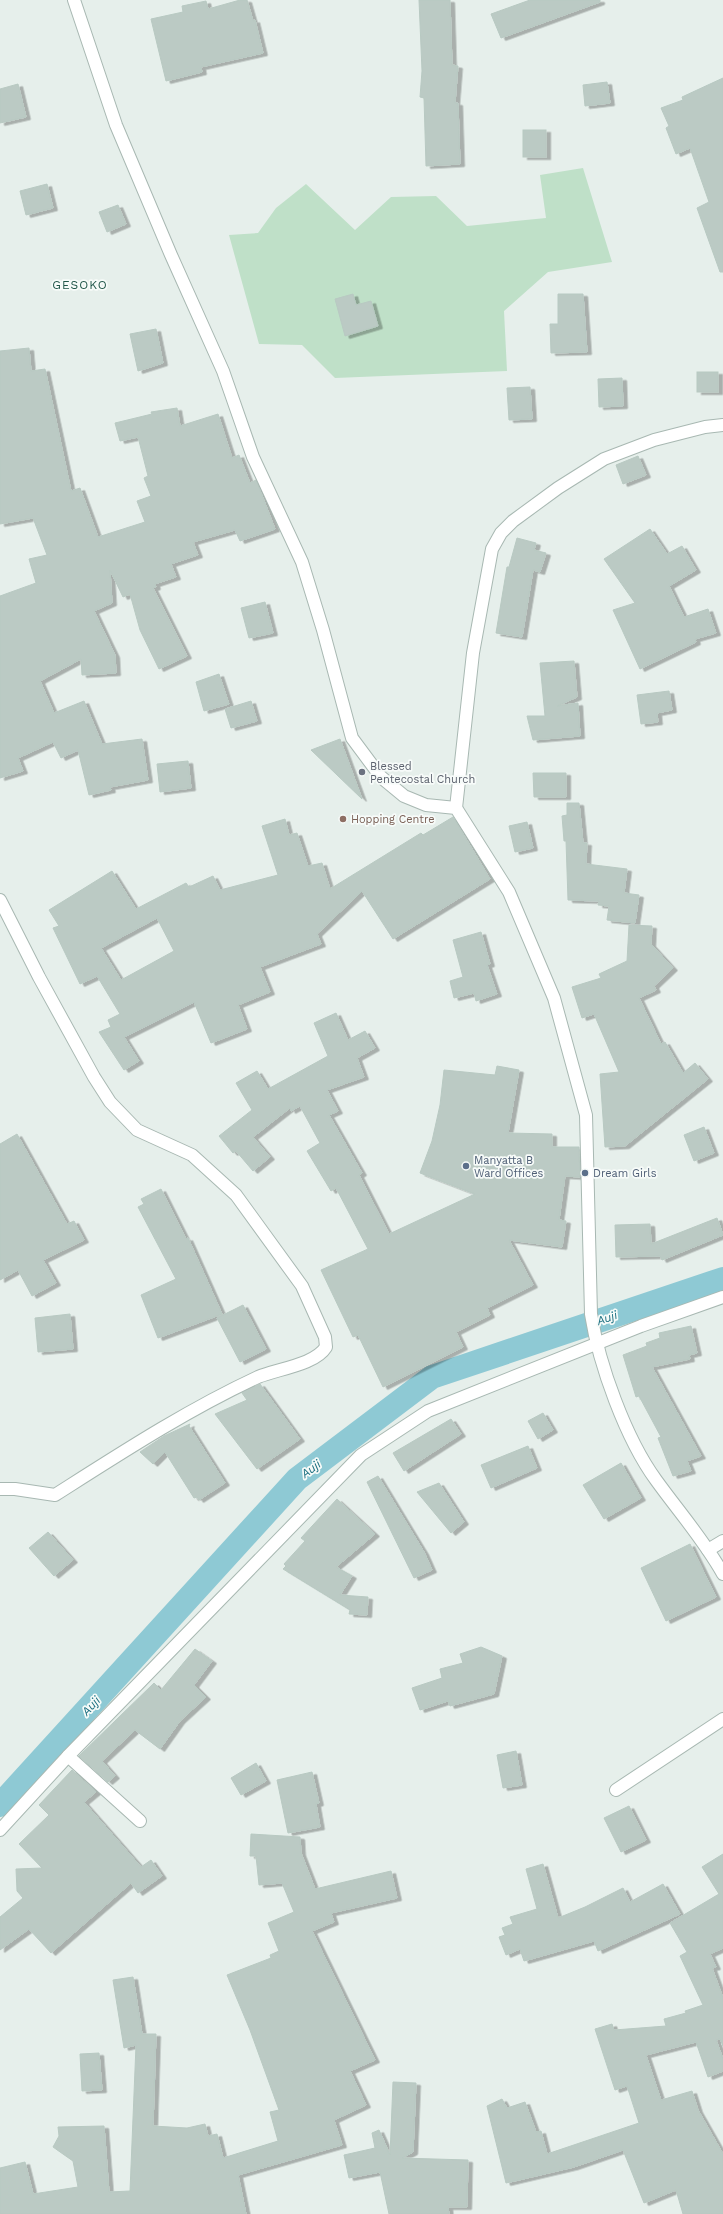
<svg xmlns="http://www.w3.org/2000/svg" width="723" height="2214" viewBox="0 0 723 2214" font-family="'Work Sans',sans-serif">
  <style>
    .green { fill: #bfe0c8 }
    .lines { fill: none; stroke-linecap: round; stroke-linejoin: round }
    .canal { stroke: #8ec9d4; stroke-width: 24 }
    .building { fill: #bbcac4; stroke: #b8c9c2; fill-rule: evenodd; filter: url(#shadow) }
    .street-casing { stroke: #a8b8b2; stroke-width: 14 }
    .street { stroke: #fff; stroke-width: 12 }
    .worship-dot { fill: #6b7280; stroke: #f7fbf9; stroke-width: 1.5 }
    .education-dot { fill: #8d6e63; stroke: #f7fbf9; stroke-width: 1.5 }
    .service-dot { fill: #5c6f8a; stroke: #f7fbf9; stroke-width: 1.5 }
    .labels { text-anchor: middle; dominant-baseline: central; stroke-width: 3.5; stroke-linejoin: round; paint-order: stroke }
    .worship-label { font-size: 11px; fill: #5b616d; stroke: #f7fbf9; text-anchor: start }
    .education-label { font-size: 11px; fill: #785e54; stroke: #f7fbf9; text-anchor: start }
    .service-label { font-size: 11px; fill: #4e5e75; stroke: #f7fbf9; text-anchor: start }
    .neighbourhood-label { font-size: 12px; letter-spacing: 1px; fill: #1f5548; stroke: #f7fbf9 }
    .water-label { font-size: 12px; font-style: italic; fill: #1c6f80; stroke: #f7fbf9 }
  </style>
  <defs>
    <filter id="shadow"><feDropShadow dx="4.5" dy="2.5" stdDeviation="0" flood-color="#0004"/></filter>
  </defs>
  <rect width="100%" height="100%" fill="#e6efeb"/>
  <path class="green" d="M 583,168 L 612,262 L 548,272 L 504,311 L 507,371 L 335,378 L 302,345 L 259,344 L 229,235 L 258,233 L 276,208 L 306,184 L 355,230 L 391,197 L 436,196 L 467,226 L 546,218 L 540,175 Z"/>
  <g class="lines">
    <path class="canal" d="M 0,1805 L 297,1479 L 432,1377 L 723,1279"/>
  </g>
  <g class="building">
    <path d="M 240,0 L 247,0 L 253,21 L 255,20 L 263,53 L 201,67 L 202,72 L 166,81 L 151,19 L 183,12 L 182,6 L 206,1 L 208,9 Z"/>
    <path d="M 419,0 L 450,0 L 452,65 L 458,66 L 455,103 L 458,103 L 460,164 L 426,166 L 424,98 L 420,97 L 422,71 Z"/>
    <path d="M 530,0 L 600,0 L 600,2 L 501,38 L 491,14 Z"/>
    <path d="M 723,78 L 723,272 L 720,272 L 697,208 L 709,202 L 690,148 L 676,154 L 666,128 L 669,126 L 661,108 L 683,100 L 682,97 Z"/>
    <path d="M 607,82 L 610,103 L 585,106 L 583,85 Z"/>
    <path d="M 18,84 L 26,117 L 0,123 L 0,89 Z"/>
    <rect x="523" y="130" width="23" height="27"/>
    <path d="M 47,184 L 53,208 L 26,215 L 20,191 Z"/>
    <path d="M 118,205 L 126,224 L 107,232 L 99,212 Z"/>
    <path d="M 353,294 L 356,305 L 371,301 L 378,326 L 345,336 L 335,299 Z"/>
    <path d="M 558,294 L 583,294 L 587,352 L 551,353 L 550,324 L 558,324 Z"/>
    <path d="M 156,329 L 163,363 L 138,371 L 130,334 Z"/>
    <path d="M 29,348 L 31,371 L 45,369 L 71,491 L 80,488 L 98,537 L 145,522 L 137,501 L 151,496 L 144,478 L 148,476 L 138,437 L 120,441 L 115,423 L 152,414 L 151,412 L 177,408 L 180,426 L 218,414 L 232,458 L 239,455 L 250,483 L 256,480 L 275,529 L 240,541 L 235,530 L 193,542 L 198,555 L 171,564 L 176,577 L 155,584 L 156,587 L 153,588 L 187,656 L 159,669 L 140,630 L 130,594 L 123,597 L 110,570 L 112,603 L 94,611 L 115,655 L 116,673 L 82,675 L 81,659 L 40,681 L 54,713 L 84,701 L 102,744 L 142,739 L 148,780 L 110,787 L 111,790 L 89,795 L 78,750 L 61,758 L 53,742 L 18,758 L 23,771 L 0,778 L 0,596 L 36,583 L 29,559 L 47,555 L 33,518 L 0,524 L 0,351 Z"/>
    <rect x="697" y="372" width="21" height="20"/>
    <path d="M 622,378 L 623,406 L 599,407 L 598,379 Z"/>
    <path d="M 530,387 L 532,419 L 509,420 L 507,388 Z"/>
    <path d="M 638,456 L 646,475 L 623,484 L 616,465 Z"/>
    <path d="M 650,529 L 667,554 L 682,546 L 696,570 L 669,586 L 684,617 L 708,609 L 716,633 L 695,639 L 696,642 L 640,669 L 613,610 L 635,603 L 604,559 Z"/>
    <path d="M 517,538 L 536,543 L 534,550 L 546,553 L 540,572 L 533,570 L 522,637 L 496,633 L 507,567 L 509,567 Z"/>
    <path d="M 265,602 L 273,633 L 249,638 L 241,608 Z"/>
    <path d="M 574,661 L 577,697 L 557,706 L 578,703 L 580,736 L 533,740 L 527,716 L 545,716 L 540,663 Z"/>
    <path d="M 219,674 L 229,704 L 204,711 L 196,682 Z"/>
    <path d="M 669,691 L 672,710 L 657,713 L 658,722 L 641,724 L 637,695 Z"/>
    <path d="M 251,701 L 257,721 L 231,728 L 225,709 Z"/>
    <path d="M 340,739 L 362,799 L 311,750 Z"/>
    <path d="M 188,761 L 191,788 L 160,792 L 157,764 Z"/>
    <path d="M 533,773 L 566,773 L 566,797 L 534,797 Z"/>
    <path d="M 567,803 L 579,803 L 583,843 L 587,843 L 586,864 L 627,869 L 624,893 L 639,895 L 635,923 L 607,920 L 609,906 L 598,905 L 599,901 L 568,900 L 566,841 L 564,841 L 562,816 L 567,815 Z"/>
    <path d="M 453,817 L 490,879 L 393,939 L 362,891 L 317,934 L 321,944 L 260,967 L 270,992 L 238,1005 L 247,1029 L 211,1043 L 194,1002 L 124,1037 L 139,1061 L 124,1070 L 99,1032 L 111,1027 L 108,1020 L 120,1014 L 97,976 L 80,984 L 53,928 L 59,926 L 49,910 L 112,871 L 136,909 L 186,883 L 189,887 L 213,876 L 220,890 L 278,875 L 262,826 L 285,819 L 289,835 L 297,833 L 308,866 L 322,863 L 330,889 L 421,833 L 423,835 ZM 157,918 L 174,951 L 121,980 L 101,948 Z"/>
    <path d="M 527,822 L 533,848 L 515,852 L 509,826 Z"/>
    <path d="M 629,925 L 652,926 L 651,944 L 673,968 L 654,986 L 656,990 L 639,998 L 661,1044 L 665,1042 L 683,1073 L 695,1063 L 708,1079 L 625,1146 L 605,1147 L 600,1074 L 619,1072 L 594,1014 L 582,1018 L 572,987 L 601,978 L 599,974 L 627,961 Z"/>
    <path d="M 481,932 L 490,964 L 487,965 L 497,994 L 476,1001 L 474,993 L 454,998 L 450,981 L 463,977 L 453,940 Z"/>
    <path d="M 336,1013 L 348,1040 L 365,1031 L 375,1048 L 357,1058 L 364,1077 L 327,1090 L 338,1111 L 329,1115 L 362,1173 L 359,1175 L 389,1234 L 475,1194 L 420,1173 L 432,1141 L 440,1105 L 444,1070 L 495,1075 L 497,1066 L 519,1070 L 508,1133 L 552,1134 L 552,1147 L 579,1147 L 580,1177 L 565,1176 L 559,1220 L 566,1221 L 562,1247 L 509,1240 L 533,1285 L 487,1308 L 490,1315 L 456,1332 L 463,1347 L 383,1387 L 358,1335 L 353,1337 L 321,1270 L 368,1249 L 336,1188 L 331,1191 L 307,1151 L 320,1143 L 300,1106 L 291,1111 L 290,1108 L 253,1137 L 270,1157 L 253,1171 L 236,1151 L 233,1153 L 219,1136 L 252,1110 L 236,1083 L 257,1071 L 268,1089 L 328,1056 L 314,1023 Z"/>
    <path d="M 704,1127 L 714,1153 L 694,1161 L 684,1135 Z"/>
    <path d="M 17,1134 L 67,1224 L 74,1221 L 84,1240 L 43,1260 L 56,1283 L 32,1296 L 18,1270 L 0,1280 L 0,1144 Z"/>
    <path d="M 161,1189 L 186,1239 L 188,1238 L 222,1314 L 158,1338 L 141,1295 L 176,1279 L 138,1207 L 144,1204 L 141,1199 Z"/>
    <path d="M 717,1218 L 723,1235 L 662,1260 L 660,1256 L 616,1257 L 615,1225 L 650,1224 L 651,1244 Z"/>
    <path d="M 243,1305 L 266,1349 L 240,1362 L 217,1318 Z"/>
    <path d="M 70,1314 L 73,1349 L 38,1352 L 35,1318 Z"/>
    <path d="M 691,1326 L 697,1353 L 689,1355 L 690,1359 L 652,1367 L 701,1456 L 687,1461 L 691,1471 L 673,1476 L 658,1438 L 661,1437 L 639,1396 L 636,1397 L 623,1355 L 647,1346 L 646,1343 L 660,1338 L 659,1333 Z"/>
    <path d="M 260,1384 L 300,1439 L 257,1469 L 215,1414 L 247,1400 L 242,1393 Z"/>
    <path d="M 543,1413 L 553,1430 L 538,1439 L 528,1421 Z"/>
    <path d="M 451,1419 L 461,1434 L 404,1471 L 393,1453 Z"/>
    <path d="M 190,1424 L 189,1426 L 225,1483 L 199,1500 L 197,1497 L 194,1498 L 165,1452 L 153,1464 L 140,1452 L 164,1436 Z"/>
    <path d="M 528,1446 L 537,1468 L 491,1488 L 481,1465 Z"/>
    <path d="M 621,1463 L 641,1498 L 604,1519 L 583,1485 Z"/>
    <path d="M 378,1476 L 424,1552 L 432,1570 L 414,1578 L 367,1482 Z"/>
    <path d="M 439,1483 L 464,1522 L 451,1533 L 417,1492 Z"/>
    <path d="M 337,1499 L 375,1534 L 336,1567 L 352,1576 L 340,1595 L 368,1597 L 367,1615 L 349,1614 L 350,1610 L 283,1569 L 286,1566 L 284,1564 L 305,1541 L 301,1538 Z"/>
    <path d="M 48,1532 L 73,1560 L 54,1576 L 29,1548 Z"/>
    <path d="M 690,1544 L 716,1597 L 666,1621 L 641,1568 Z"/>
    <path d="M 481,1647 L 502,1656 L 494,1694 L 450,1706 L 448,1701 L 420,1710 L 412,1688 L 442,1678 L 440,1669 L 463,1663 L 460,1654 Z"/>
    <path d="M 195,1649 L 212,1661 L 194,1685 L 206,1697 L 180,1721 L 160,1749 L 135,1730 L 102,1761 L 115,1776 L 108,1782 L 79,1756 L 154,1683 L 161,1690 Z"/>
    <path d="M 516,1751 L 522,1785 L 503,1788 L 497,1755 Z"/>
    <path d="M 256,1763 L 266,1781 L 241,1795 L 231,1778 Z"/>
    <path d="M 72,1770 L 96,1792 L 84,1802 L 141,1867 L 151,1860 L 162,1876 L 138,1893 L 131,1883 L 51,1953 L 29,1929 L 0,1950 L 0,1917 L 23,1898 L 17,1891 L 16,1869 L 42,1868 L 19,1844 L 49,1815 L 39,1805 Z"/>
    <path d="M 312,1772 L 319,1803 L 316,1804 L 320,1827 L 288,1833 L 277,1780 Z"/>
    <path d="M 629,1806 L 646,1840 L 621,1852 L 604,1818 Z"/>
    <path d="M 251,1834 L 300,1837 L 301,1853 L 315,1889 L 391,1871 L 397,1898 L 331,1913 L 334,1922 L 312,1931 L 375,2060 L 350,2071 L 366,2105 L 334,2120 L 342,2145 L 238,2175 L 246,2214 L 0,2214 L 0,2168 L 25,2162 L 33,2194 L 78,2187 L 73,2161 L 53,2147 L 59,2136 L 58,2127 L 104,2126 L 109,2192 L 130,2191 L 136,2045 L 124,2048 L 113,1980 L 133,1977 L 142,2034 L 156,2034 L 153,2126 L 187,2128 L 205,2124 L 208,2136 L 217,2134 L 223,2158 L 278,2141 L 270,2112 L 279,2110 L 250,2030 L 227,1975 L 271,1958 L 270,1955 L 279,1951 L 268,1923 L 294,1912 L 282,1883 L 259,1885 L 256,1856 L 250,1856 Z"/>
    <path d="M 723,1854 L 723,1948 L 710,1954 L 716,1967 L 712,1968 L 723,1998 L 723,2046 L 720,2039 L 716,2040 L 723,2059 L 723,2071 L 708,2077 L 696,2042 L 646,2055 L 661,2100 L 692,2091 L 698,2110 L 723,2154 L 723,2214 L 683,2214 L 676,2190 L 644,2203 L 623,2150 L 574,2167 L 506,2183 L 487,2106 L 502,2099 L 507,2108 L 525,2102 L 536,2132 L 541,2131 L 547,2154 L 639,2123 L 627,2086 L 615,2090 L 595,2029 L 612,2024 L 614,2030 L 666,2026 L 664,2019 L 686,2013 L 685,2011 L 703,2005 L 680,1956 L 687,1952 L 670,1923 L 719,1894 L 702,1867 Z"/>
    <path d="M 543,1864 L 558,1918 L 585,1907 L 623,1888 L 630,1902 L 663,1884 L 680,1914 L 598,1951 L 594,1941 L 524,1961 L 520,1949 L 506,1955 L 499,1937 L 505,1935 L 502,1928 L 513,1924 L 510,1917 L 537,1909 L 526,1869 Z"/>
    <path d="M 99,2053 L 102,2090 L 82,2091 L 80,2054 Z"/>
    <path d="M 393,2082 L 416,2083 L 413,2152 L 402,2158 L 468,2160 L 467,2207 L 448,2207 L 449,2214 L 389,2214 L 380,2172 L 349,2178 L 344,2155 L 375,2148 L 372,2133 L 379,2130 L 390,2155 Z"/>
  </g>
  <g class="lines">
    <g class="street-casing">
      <g id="street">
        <path d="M 74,0 L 116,125 L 171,255 L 223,371 L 253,457 L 302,562 L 323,630 L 352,738 L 381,777 L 404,796 L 426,805 L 456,808 L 509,892 L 554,998 L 586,1115 L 591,1314 C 599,1365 626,1439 656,1480 C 679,1512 704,1540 723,1574"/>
        <path d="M 456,808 L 473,653 L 492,549 L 501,533 L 513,521 L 558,488 L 604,459 L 654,440 L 705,427 L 723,425"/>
        <path d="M 0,900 L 39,977 L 94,1077 L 110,1102 L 137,1130 L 192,1155 L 236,1195 L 302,1286 L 325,1337 L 326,1347 C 315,1365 277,1369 258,1377 C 187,1410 121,1453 55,1495 L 15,1489 L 0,1489"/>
        <path d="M 708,1550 L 723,1541"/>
        <path d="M 68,1756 L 140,1821"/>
        <path d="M 616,1790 L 723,1719"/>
        <path d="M 0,1830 L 68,1756 L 361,1455 L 428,1411 L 641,1326 L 723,1297"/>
      </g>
    </g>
    <use href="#street" class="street"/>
  </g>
  <circle class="worship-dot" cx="362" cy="772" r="4"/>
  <circle class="education-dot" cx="343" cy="819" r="4"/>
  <g class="service-dot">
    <circle cx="466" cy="1166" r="4"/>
    <circle cx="585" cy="1173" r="4"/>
  </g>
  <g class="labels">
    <g class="worship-label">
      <text x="370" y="766">Blessed<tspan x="370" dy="13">Pentecostal Church</tspan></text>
    </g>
    <g class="education-label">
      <text x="351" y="819">Hopping Centre</text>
    </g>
    <g class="service-label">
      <text x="474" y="1160">Manyatta B<tspan x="474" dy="13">Ward Offices</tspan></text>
      <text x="593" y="1173">Dream Girls</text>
    </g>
    <g class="neighbourhood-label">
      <text x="80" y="285">GESOKO</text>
    </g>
    <g class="water-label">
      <text transform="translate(607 1318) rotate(-19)">Auji</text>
      <text transform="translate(311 1469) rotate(-37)">Auji</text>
      <text transform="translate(91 1706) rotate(-48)">Auji</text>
    </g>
  </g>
</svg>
